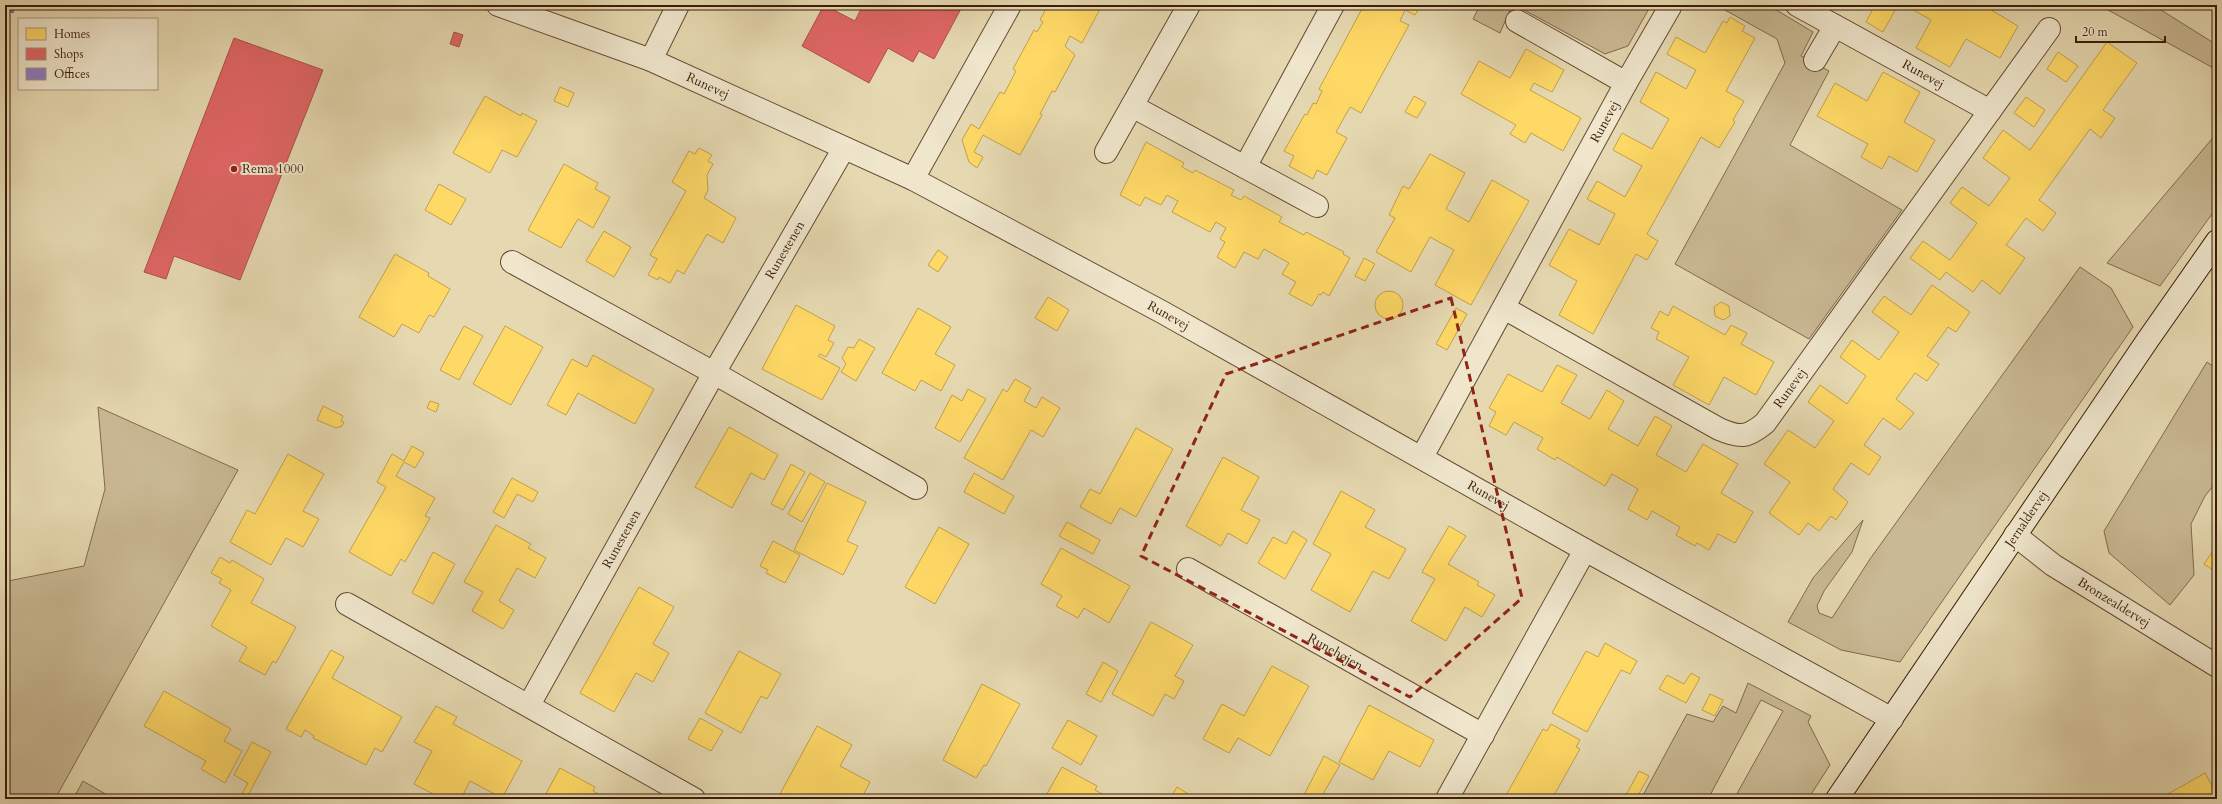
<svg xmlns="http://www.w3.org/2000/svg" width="2222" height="804" viewBox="0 0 2222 804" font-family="Cardo,serif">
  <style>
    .green { fill: #c9b994; stroke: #826a4e }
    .homes { fill: #ffd966; stroke: #c4a04a }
    .shops { fill: #e06666; stroke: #ae504a }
    .offices { fill: #8e7cc3; stroke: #755f8b }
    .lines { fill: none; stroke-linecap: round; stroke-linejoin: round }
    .street-casing { stroke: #664b33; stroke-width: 24 }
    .secondary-casing { stroke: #3b1c09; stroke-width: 24 }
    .street { stroke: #efe6cc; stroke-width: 22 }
    .secondary { stroke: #efe6cc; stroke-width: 22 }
    .marked { fill: none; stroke: #8f2418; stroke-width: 3; stroke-dasharray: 8 5; stroke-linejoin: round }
    .poi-dot { fill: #8f2418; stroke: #efe6cc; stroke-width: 1.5 }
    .labels { text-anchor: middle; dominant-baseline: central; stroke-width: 4; stroke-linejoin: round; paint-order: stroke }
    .street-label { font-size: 13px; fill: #3b1c09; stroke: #efe6cc }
    .poi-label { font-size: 13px; fill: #3b1c09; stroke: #efe6cc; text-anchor: start }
  </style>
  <rect width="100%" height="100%" fill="#e6d9b1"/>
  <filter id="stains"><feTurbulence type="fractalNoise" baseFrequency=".005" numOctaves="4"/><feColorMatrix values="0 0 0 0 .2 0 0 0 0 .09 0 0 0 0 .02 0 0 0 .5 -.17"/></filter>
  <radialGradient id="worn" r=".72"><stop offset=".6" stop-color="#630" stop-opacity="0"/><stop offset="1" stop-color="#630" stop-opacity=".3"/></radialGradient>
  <g class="green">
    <path d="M 1480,5 L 1512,5 L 1500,33 L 1473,19 Z"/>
    <path d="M 1515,5 L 1651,5 L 1628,46 L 1605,54 Z"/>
    <path d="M 1716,5 L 1768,5 L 1813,32 L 1801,56 L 1829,71 L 1790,145 L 1902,210 L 1809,339 L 1675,264 L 1785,63 L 1777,39 Z"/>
    <path d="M 2099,5 L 2153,5 L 2217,45 L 2217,70 Z"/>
    <path d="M 2217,133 L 2217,207 L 2160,286 L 2107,263 Z"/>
    <path d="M 2080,267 L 2111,288 L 2133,327 L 1900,662 L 1841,650 L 1788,622 L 1813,578 L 1863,520 L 1852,552 L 1824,591 L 1817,606 L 1819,613 L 1832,618 L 1870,559 Z"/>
    <path d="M 2207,362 L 2217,369 L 2217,481 L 2205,496 L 2191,524 L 2194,575 L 2170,605 L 2109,553 L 2104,531 Z"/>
    <path d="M 98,407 L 238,470 L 55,799 L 5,799 L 5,585 L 8,581 L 84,566 L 105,489 Z"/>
    <path d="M 1748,683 L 1811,716 L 1808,722 L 1830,765 L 1808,799 L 1734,799 L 1783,711 L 1761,700 L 1708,799 L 1641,799 L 1687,714 L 1713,722 L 1723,706 L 1736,713 Z"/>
    <path d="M 83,781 L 114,799 L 73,799 Z"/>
  </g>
  <g class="homes">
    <path d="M 1048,5 L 1102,5 L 1082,43 L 1070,36 L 1065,46 L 1075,55 L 1055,92 L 1052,91 L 1040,114 L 1042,115 L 1020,155 L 983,135 L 974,152 L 983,157 L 977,168 L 969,162 L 962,140 L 971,124 L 979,129 L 1000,92 L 1004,94 L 1016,71 L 1013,69 L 1034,30 L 1037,32 L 1043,22 L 1040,20 Z"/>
    <path d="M 1364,5 L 1421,5 L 1415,15 L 1405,10 L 1400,21 L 1409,25 L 1361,113 L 1350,107 L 1336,132 L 1347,138 L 1327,175 L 1317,170 L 1313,179 L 1289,166 L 1294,156 L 1284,151 L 1305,114 L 1307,115 L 1313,103 L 1316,104 L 1322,91 L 1319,89 Z"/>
    <path d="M 1875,5 L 1898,5 L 1883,32 L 1866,22 Z"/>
    <path d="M 1905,5 L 1989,5 L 1988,8 L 2018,26 L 2000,58 L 1966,39 L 1950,67 L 1916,48 L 1931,20 Z"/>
    <path d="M 1730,17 L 1745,26 L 1742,31 L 1755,38 L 1726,91 L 1744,101 L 1733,120 L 1735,122 L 1719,148 L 1701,137 L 1647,234 L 1658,241 L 1647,260 L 1636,254 L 1593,334 L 1559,315 L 1577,281 L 1549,265 L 1569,229 L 1599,245 L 1615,214 L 1587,199 L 1597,181 L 1625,197 L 1642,166 L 1613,150 L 1622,133 L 1652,149 L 1669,119 L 1640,102 L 1656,72 L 1686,89 L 1696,70 L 1667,54 L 1676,37 L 1705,53 L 1723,21 L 1727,23 Z"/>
    <path d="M 2107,42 L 2137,63 L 2103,110 L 2115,118 L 2101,138 L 2090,129 L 2039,200 L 2056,213 L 2043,231 L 2026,218 L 2006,245 L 2025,258 L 2000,294 L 1982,280 L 1973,292 L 1946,272 L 1940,280 L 1910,258 L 1923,241 L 1950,260 L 1977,223 L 1950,203 L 1962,187 L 1989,206 L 2010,178 L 1983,158 L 2003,130 L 2030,150 Z"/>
    <path d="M 1526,49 L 1564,70 L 1552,92 L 1534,83 L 1530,90 L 1581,118 L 1563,151 L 1531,133 L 1525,143 L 1510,134 L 1516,125 L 1461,94 L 1479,61 L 1510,78 Z"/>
    <path d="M 2058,52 L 2078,66 L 2066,82 L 2047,69 Z"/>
    <path d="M 1883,72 L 1920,92 L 1904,122 L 1935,140 L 1917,172 L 1889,156 L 1882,169 L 1861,157 L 1868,144 L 1817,116 L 1835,83 L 1867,101 Z"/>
    <path d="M 560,87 L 574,93 L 568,107 L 554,101 Z"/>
    <path d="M 485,96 L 521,116 L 522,113 L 537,121 L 517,157 L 502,150 L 490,173 L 453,153 Z"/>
    <path d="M 1414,96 L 1426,103 L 1417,118 L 1405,112 Z"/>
    <path d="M 2026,97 L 2045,110 L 2034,127 L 2014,113 Z"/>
    <path d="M 1146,142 L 1184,163 L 1182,167 L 1193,173 L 1195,170 L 1234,190 L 1231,195 L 1241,200 L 1244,196 L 1282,217 L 1279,222 L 1304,235 L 1306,232 L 1344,252 L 1343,254 L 1350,258 L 1329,296 L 1323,292 L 1321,295 L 1319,294 L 1312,306 L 1289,294 L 1296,282 L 1282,274 L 1289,263 L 1264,249 L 1258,259 L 1244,252 L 1235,268 L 1217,257 L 1225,242 L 1220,239 L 1226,228 L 1216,222 L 1210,232 L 1172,212 L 1178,201 L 1167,195 L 1161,205 L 1145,197 L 1140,206 L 1120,195 Z"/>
    <path d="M 699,148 L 712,155 L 708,161 L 713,164 L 707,175 L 708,190 L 704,198 L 736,218 L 723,243 L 707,234 L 684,274 L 677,270 L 670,283 L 659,277 L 658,280 L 648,275 L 657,259 L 650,255 L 686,191 L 672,182 L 689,151 L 695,154 Z"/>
    <path d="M 1430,154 L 1465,173 L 1446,209 L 1469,222 L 1492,180 L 1529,201 L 1471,305 L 1435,285 L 1454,250 L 1430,237 L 1411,272 L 1376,252 L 1395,218 L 1389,215 L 1403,186 L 1409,189 Z"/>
    <path d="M 564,164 L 598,183 L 595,189 L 610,197 L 593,228 L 578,219 L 561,248 L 528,230 Z"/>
    <path d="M 439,184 L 466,199 L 451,225 L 425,210 Z"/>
    <path d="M 604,231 L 631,247 L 614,277 L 586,261 Z"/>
    <path d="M 938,250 L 948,257 L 938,272 L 928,265 Z"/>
    <path d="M 395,254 L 429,273 L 428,276 L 450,289 L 434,317 L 429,315 L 419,333 L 402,324 L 394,337 L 359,317 Z"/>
    <path d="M 1364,258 L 1375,264 L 1365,281 L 1355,276 Z"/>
    <path d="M 1932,285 L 1970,312 L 1956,332 L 1948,327 L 1927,356 L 1939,364 L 1927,381 L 1915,373 L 1896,399 L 1914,413 L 1900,430 L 1883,418 L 1864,445 L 1881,457 L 1869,475 L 1851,463 L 1833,489 L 1848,502 L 1836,520 L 1831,516 L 1819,531 L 1808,523 L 1799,535 L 1769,513 L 1790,482 L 1764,464 L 1788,430 L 1815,448 L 1834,421 L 1808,402 L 1820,385 L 1847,404 L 1866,376 L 1840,357 L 1852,340 L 1879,360 L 1899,332 L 1872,312 L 1884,296 L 1911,315 Z"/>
    <circle cx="1389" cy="305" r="14"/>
    <path d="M 1048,297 L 1069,310 L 1057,331 L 1035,318 Z"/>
    <path d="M 1721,302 L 1729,306 L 1730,316 L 1723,320 L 1715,316 L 1714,307 Z"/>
    <path d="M 796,305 L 835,326 L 828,340 L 834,343 L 826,357 L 820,354 L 818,356 L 840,368 L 822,400 L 762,369 Z"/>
    <path d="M 1673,306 L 1725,335 L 1731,325 L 1747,333 L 1741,344 L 1774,362 L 1756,395 L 1724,377 L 1709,405 L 1673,385 L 1689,357 L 1656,339 L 1659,332 L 1651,328 L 1660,311 L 1668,316 Z"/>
    <path d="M 918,308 L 951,327 L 935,354 L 955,365 L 941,391 L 921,380 L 915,391 L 882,373 Z"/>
    <path d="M 1456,308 L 1467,314 L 1447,350 L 1436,344 Z"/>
    <path d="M 464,326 L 483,336 L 459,380 L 440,370 Z"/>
    <path d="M 505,326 L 543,347 L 511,405 L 473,384 Z"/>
    <path d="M 859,339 L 875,348 L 856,381 L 841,372 L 846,364 L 842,358 L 848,347 L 854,348 Z"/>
    <path d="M 593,355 L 654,389 L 635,424 L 578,393 L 566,415 L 547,405 L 572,359 L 587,367 Z"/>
    <path d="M 1557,365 L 1577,375 L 1561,403 L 1590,419 L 1607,390 L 1624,401 L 1608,429 L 1638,446 L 1655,416 L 1672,426 L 1656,455 L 1686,472 L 1703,444 L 1738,464 L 1721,493 L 1753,512 L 1735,543 L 1718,534 L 1709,550 L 1697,543 L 1695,546 L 1676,535 L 1680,527 L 1652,511 L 1647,520 L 1628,509 L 1638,489 L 1612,474 L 1605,486 L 1557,457 L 1555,460 L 1537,449 L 1543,438 L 1514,422 L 1506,435 L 1489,426 L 1496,412 L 1489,408 L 1508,374 L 1542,392 Z"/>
    <path d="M 1015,379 L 1031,388 L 1024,401 L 1036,408 L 1042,397 L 1060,408 L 1043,437 L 1031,430 L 1003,480 L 964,458 L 1003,389 L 1007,392 Z"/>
    <path d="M 968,389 L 986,399 L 960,442 L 935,428 L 952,395 L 962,401 Z"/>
    <path d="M 430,401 L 439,404 L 436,412 L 427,408 Z"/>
    <path d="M 323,406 L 343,416 L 341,421 L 344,422 L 342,426 L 336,428 L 317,420 Z"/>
    <path d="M 729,427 L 778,455 L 764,480 L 751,473 L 732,508 L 695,487 Z"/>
    <path d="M 1136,428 L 1173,449 L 1136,517 L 1120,508 L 1111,524 L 1080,507 L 1090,489 L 1100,494 Z"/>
    <path d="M 412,446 L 424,453 L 415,468 L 404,462 L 396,476 L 435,498 L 425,516 L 430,518 L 405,562 L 401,559 L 391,576 L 349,552 L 386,487 L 377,482 L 392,454 L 404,461 Z"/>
    <path d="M 288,454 L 324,474 L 303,511 L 319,519 L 303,547 L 286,538 L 271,565 L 230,542 L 247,510 L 255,514 Z"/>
    <path d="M 1223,457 L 1259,477 L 1241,510 L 1260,520 L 1247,544 L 1228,533 L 1221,546 L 1186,526 Z"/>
    <path d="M 791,464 L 805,472 L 783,510 L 771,504 Z"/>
    <path d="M 810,473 L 825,482 L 802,522 L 788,514 Z"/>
    <path d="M 974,473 L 1014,496 L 1004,514 L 964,492 Z"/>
    <path d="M 512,478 L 538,492 L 533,502 L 517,494 L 504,518 L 493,512 Z"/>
    <path d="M 827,483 L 866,502 L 847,541 L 858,546 L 843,575 L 794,550 Z"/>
    <path d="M 1341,491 L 1375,510 L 1365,527 L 1406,549 L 1389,579 L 1373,571 L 1350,612 L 1311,590 L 1331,554 L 1313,544 Z"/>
    <path d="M 1067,522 L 1100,540 L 1093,554 L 1059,536 Z"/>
    <path d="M 496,525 L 531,544 L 528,548 L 546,558 L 535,578 L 517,568 L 499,601 L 514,610 L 503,629 L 472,611 L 483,592 L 464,582 Z"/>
    <path d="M 1449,526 L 1466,536 L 1448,564 L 1479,582 L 1477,585 L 1495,595 L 1482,617 L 1465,607 L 1446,641 L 1411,621 L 1435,579 L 1422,572 Z"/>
    <path d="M 939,527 L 969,544 L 935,604 L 905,587 Z"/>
    <path d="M 1293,531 L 1307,540 L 1285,579 L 1258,563 L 1273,537 L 1286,544 Z"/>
    <path d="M 773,541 L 800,555 L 785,583 L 766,573 L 768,570 L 760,566 Z"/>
    <path d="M 2217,545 L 2217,571 L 2216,572 L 2204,564 Z"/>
    <path d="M 1061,548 L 1130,586 L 1109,623 L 1084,608 L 1078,618 L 1056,606 L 1062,596 L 1041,584 Z"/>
    <path d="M 433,552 L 455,564 L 433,604 L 412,593 Z"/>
    <path d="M 220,557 L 230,563 L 232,560 L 264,579 L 251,603 L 296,627 L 276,663 L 273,661 L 265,675 L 239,661 L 247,647 L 211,626 L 231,590 L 219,583 L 222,579 L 211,573 Z"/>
    <path d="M 639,587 L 674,607 L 653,644 L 669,653 L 653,682 L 636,673 L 614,712 L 580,693 Z"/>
    <path d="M 1151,622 L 1193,645 L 1175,676 L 1184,681 L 1174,699 L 1165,694 L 1153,716 L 1112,694 Z"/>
    <path d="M 1605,643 L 1637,661 L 1630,674 L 1621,670 L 1587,732 L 1552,713 L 1586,651 L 1598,657 Z"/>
    <path d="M 331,650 L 344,657 L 332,678 L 402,717 L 382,752 L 375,748 L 366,765 L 313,738 L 314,736 L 305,730 L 301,737 L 286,729 Z"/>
    <path d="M 739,651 L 781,674 L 767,699 L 761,696 L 741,733 L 705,713 Z"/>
    <path d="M 1103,662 L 1118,671 L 1101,702 L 1086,694 Z"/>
    <path d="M 1272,666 L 1309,686 L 1270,756 L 1238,738 L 1229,753 L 1203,739 L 1222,704 L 1244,716 Z"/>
    <path d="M 1691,673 L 1700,678 L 1686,703 L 1659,689 L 1667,675 L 1684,684 Z"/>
    <path d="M 982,684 L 1020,704 L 986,766 L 984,765 L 976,778 L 943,760 Z"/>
    <path d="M 164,691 L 231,729 L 224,741 L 242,751 L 225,783 L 201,769 L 206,761 L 144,726 Z"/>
    <path d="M 1710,694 L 1723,700 L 1715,716 L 1702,710 Z"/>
    <path d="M 1369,705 L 1434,740 L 1420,767 L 1389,751 L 1373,780 L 1339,762 Z"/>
    <path d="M 436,706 L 457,717 L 453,724 L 522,761 L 502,798 L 470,781 L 461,799 L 443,799 L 414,784 L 432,751 L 414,742 Z"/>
    <path d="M 700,718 L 723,731 L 711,751 L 688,739 Z"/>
    <path d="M 1068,720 L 1097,736 L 1081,765 L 1052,748 Z"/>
    <path d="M 1551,724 L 1580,740 L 1576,747 L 1580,749 L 1552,799 L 1504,799 L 1543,729 L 1547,731 Z"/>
    <path d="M 817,726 L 852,745 L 840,766 L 870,782 L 861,799 L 790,799 L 780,794 Z"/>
    <path d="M 252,742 L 271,752 L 246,799 L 239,799 L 248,783 L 234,775 Z"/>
    <path d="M 1324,756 L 1340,765 L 1320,799 L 1302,799 Z"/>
    <path d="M 1062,767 L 1097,786 L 1095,790 L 1111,799 L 1044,799 Z"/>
    <path d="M 560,768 L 595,787 L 593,791 L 607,799 L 543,799 Z"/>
    <path d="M 1639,771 L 1649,776 L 1636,799 L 1629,799 L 1625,797 Z"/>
    <path d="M 2205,773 L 2217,795 L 2217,799 L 2159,799 Z"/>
    <path d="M 1177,787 L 1193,797 L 1192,799 L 1170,799 Z"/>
  </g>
  <g class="shops">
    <path d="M 824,5 L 855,21 L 863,5 L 963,5 L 934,59 L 919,51 L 913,62 L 888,48 L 869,83 L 802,46 Z"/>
    <path d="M 454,32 L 463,35 L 459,47 L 450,44 Z"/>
    <path d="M 234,38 L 323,70 L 240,280 L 174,256 L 166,279 L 144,272 Z"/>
  </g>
  <path class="offices" d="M 5,5 L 15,5 L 13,13 L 5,10 Z"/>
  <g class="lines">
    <g class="street-casing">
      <g id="street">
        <path id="s1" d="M 498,5 L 651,60 L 913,179 L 1162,312 L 1585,550 L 1892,719"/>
        <path id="s2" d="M 1797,5 L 1990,111"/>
        <path d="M 1517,21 L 1626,83"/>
        <path d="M 651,60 L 678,5"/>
        <path d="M 1815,60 L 1835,26"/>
        <path d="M 1132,106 L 1317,206"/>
        <path d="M 1106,152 L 1189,5"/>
        <path d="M 1245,167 L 1333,5"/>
        <path d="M 913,179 L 1010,5"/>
        <path d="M 512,262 L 714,373 L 916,488"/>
        <path id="s3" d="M 1504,308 L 1719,429 C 1740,438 1747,438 1765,423 L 2049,29"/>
        <path id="s4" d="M 1422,457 L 1626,83 L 1670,7"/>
        <path id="s5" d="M 2015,535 L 2053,565 L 2217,666"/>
        <path id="s6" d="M 1188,569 L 1483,735"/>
        <path d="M 347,604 L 694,799"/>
        <path id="s7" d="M 529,705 L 714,373 L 844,148"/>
        <path d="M 1447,799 L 1585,550"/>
      </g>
    </g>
    <g class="secondary-casing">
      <g id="secondary">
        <path id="s8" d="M 1837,799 L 2147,341 L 2217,241"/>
      </g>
    </g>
    <use href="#street" class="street"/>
    <use href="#secondary" class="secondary"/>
  </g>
  <path class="marked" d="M 1451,298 L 1522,598 L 1410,697 L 1141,556 L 1226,374 Z"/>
  <circle class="poi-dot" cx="234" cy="169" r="4"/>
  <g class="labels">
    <g class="street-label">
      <text stroke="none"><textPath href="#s2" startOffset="144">Runevej</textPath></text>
      <text stroke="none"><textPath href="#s1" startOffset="225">Runevej</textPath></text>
      <text stroke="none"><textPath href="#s4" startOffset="382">Runevej</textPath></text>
      <text stroke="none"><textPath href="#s7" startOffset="522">Runestenen</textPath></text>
      <text stroke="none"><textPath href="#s1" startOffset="740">Runevej</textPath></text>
      <text stroke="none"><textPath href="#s3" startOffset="340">Runevej</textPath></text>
      <text stroke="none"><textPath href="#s1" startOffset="1107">Runevej</textPath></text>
      <text stroke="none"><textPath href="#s8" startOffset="338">Jernaldervej</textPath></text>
      <text stroke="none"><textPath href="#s7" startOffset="190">Runestenen</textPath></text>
      <text stroke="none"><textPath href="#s5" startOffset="120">Bronzealdervej</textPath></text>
      <text stroke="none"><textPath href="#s6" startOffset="169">Runehøjen</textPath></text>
    </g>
    <g class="poi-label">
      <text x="242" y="169">Rema 1000</text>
    </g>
  </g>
  <rect width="2222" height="804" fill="none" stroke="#e6d9b1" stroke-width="20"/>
  <rect x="6" y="6" width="2210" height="792" fill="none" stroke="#3b1c09" stroke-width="2"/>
  <rect x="10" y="10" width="2202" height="784" fill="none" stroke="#3b1c09"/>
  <rect x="18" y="18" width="140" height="72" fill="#efe6cc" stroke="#a7957e"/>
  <rect x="26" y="28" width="20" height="12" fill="#ffd966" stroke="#a7957e"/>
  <text x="54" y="38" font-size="12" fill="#3b1c09">Homes</text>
  <rect x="26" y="48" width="20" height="12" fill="#e06666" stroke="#a7957e"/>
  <text x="54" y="58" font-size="12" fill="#3b1c09">Shops</text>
  <rect x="26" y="68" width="20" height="12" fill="#8e7cc3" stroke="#a7957e"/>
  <text x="54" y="78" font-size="12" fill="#3b1c09">Offices</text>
  <path d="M2076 36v6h89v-6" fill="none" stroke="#3b1c09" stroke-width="2"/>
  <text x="2082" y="36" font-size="12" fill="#3b1c09" stroke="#efe6cc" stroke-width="3" paint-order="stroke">20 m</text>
  <rect width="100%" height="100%" filter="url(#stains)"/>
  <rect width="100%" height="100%" fill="url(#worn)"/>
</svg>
